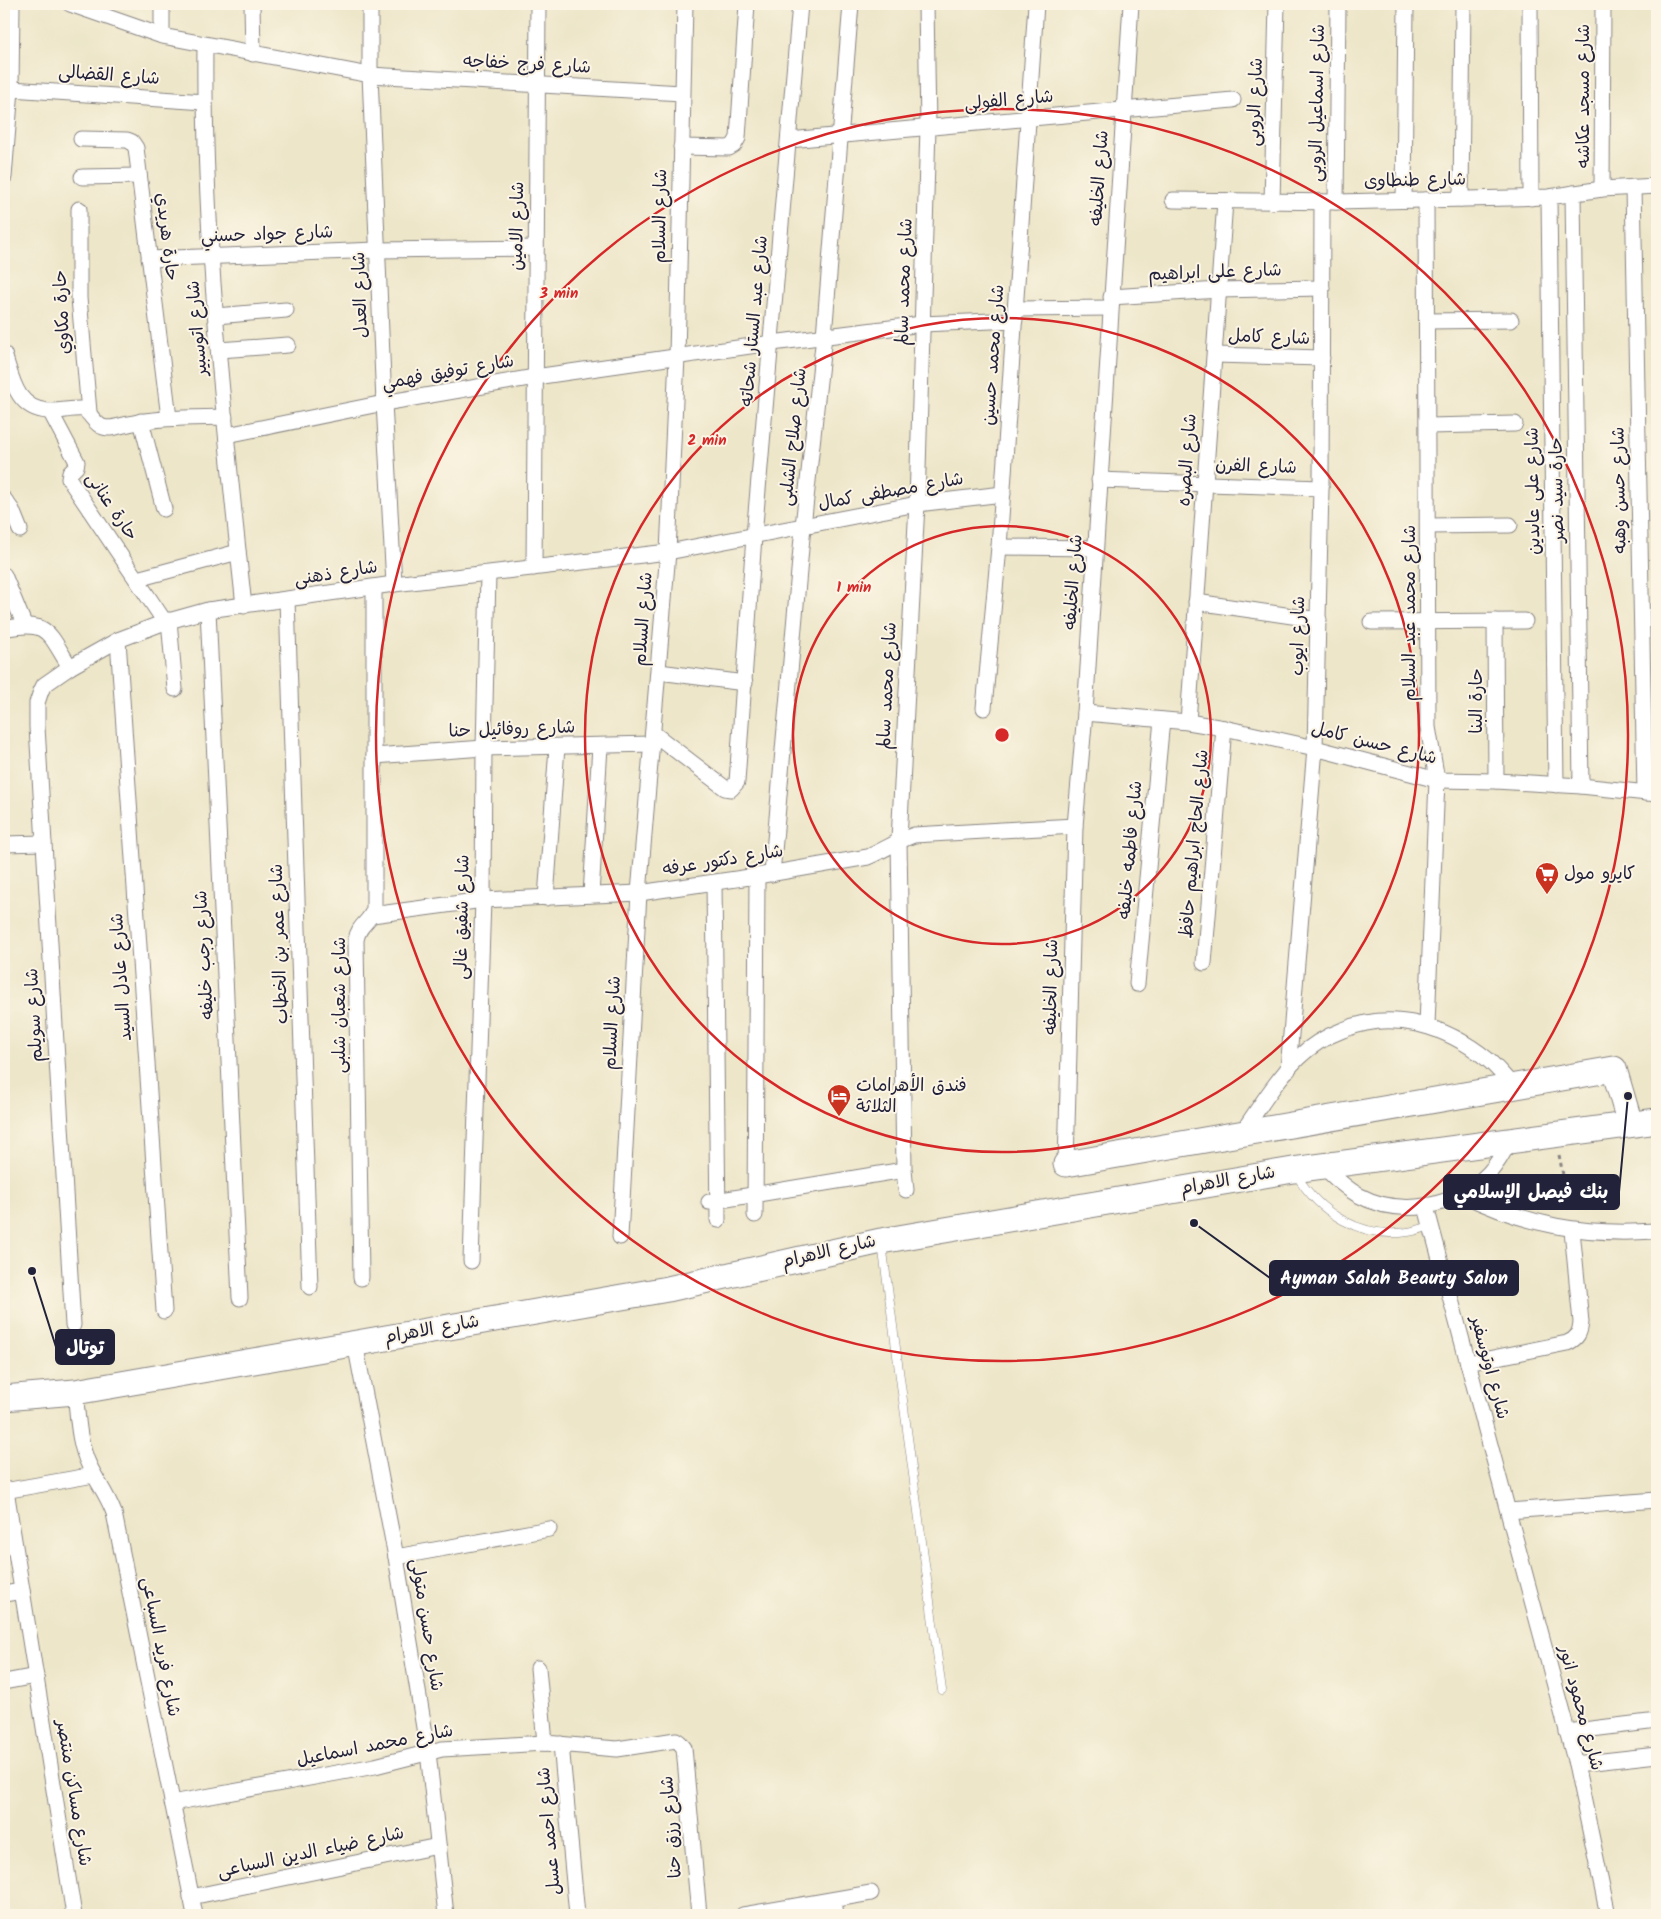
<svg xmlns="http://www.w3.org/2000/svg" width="1661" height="1919" viewBox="0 0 1661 1919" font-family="Kalam,'Playpen Sans Arabic',sans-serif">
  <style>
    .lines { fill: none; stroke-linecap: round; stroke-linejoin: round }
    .service-casing { stroke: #888482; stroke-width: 9 }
    .minor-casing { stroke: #888482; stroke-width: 17 }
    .primary-casing { stroke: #888482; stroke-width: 27 }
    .path { stroke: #888482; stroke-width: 3; stroke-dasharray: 4 4; stroke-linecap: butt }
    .service { stroke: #fff; stroke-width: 8 }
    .minor { stroke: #fff; stroke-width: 15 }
    .primary { stroke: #fff; stroke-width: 25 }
    .ring { fill: none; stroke: #d62828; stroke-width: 2.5 }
    .labels { text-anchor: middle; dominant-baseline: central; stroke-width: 4; stroke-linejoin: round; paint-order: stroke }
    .street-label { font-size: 18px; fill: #22223b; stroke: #fcf5e5 }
    .poi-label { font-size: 18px; fill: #22223b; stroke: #fcf5e5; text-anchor: start }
    .centre { fill: #d62828; stroke: #fcf5e5; stroke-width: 2.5 }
    .ring-label { font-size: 15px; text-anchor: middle; font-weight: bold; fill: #d62828; stroke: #fcf5e5; stroke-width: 4; stroke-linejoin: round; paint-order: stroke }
    .leader { fill: none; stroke: #22223b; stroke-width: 2 }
    .callout-dot { fill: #22223b; stroke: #fcf5e5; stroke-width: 2 }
    .callout { fill: #22223b; stroke: #22223b; stroke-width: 2 }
    .callout-label { font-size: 19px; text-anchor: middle; font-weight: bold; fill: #fff }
  </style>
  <rect width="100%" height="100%" fill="#fcf5e5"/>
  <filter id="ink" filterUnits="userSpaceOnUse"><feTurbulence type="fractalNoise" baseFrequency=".02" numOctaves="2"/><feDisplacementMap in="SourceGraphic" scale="10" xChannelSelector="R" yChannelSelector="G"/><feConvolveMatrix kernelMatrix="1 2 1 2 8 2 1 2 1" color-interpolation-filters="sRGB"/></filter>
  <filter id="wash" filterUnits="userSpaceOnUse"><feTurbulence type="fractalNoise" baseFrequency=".0096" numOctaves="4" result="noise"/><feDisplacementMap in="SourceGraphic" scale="20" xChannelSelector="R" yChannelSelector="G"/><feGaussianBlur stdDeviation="1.12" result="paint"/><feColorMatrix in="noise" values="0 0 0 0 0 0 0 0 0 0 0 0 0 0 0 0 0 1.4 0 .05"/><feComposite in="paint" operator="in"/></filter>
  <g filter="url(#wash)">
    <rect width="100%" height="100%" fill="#ede6c9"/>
  </g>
  <g filter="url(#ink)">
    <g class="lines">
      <g class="service-casing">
        <g id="service">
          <path d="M 1296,1174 C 1319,1213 1361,1239 1408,1232 C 1416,1231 1423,1228 1431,1226"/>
          <path d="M 882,1244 L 942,1690"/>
        </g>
      </g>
      <g class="minor-casing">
        <g id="minor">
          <path d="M 70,4 L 162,36 L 370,75 L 682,93"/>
          <path d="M 162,4 L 162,36"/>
          <path d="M 252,4 L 253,54"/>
          <path d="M 370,4 L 370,75 L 384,403 L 394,584"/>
          <path d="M 1530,4 L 1531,198"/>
          <path d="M 205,45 C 203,233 224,420 244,606"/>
          <path d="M 11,89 L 205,102"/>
          <path d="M 81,139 L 127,140 L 132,142 L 136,148 L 169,418"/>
          <path d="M 789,140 L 1233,100"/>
          <path d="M 681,147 L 729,148 L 734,145 L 738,138 L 747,4"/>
          <path d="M 4,177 L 11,89 L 12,4"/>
          <path d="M 82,177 L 139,176"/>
          <path d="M 1633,187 L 1645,793"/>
          <path d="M 1602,189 L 1603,4"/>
          <path d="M 1573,193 L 1581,786"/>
          <path d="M 1549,197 L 1556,785"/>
          <path d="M 1461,199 L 1463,4"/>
          <path d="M 1173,200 L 1336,202 L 1549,197 L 1602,189 L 1657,186"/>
          <path d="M 1404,200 L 1406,4"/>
          <path d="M 1426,200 L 1428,727 L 1437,780 L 1427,1025"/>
          <path d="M 1272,202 L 1277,4"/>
          <path d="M 1336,202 L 1338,4"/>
          <path d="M 79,209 L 79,298 L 89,412"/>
          <path d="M 149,259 L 377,250 L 536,248"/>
          <path d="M 1111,297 L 1219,290 L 1322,288"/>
          <path d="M 1016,309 L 1110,308"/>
          <path d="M 216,316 L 286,310"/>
          <path d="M 1427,321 L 1511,320"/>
          <path d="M 219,350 L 288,345"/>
          <path d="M 4,354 C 12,378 16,409 48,411 C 60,412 71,408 83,409 C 91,413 94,424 103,427 C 111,430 121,425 129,424 C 161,417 193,418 225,417"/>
          <path d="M 1215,355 L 1322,358"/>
          <path d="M 50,411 L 77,462 L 76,467 L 70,473 L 69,479 L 165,622"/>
          <path d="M 141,421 L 164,509"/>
          <path d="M 1428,426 L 1515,424"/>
          <path d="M 227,435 L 384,403 L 535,377 L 772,343 L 922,324 L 1015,320"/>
          <path d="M 1099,480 L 1321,488"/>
          <path d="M 4,499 L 12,510 L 20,530"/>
          <path d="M 1428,526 L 1510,525"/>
          <path d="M 999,547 L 1095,548"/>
          <path d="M 534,568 L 538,4"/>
          <path d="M 4,575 L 24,624"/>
          <path d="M 137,579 L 238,552"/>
          <path d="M 287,600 L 310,1287"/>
          <path d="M 1196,602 L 1319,620"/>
          <path d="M 208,610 L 240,1298"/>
          <path d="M 169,620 L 175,689"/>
          <path d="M 1495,621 L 1496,781"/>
          <path d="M 1371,622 L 1525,621"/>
          <path d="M 4,629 C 49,619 48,633 70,667"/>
          <path d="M 118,640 L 164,1311"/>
          <path d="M 659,672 L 745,683"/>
          <path d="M 984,708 L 999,547 L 1036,4"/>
          <path d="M 1085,713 L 1188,722 L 1224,728 L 1315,748 L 1437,780 L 1496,781 L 1581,786 L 1657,794"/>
          <path d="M 1188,722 L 1225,201"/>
          <path d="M 653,733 L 725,788 L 731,789 L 737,782 L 754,536 L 800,4"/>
          <path d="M 374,756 L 484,748 L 652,744"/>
          <path d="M 4,844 L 44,843"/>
          <path d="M 772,874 L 803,526 L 824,336 L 851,4"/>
          <path d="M 714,883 L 718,1220"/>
          <path d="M 591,895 L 600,746"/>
          <path d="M 546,898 L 557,747"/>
          <path d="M 372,915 L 483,900 L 639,893 L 757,876 L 868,857 C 884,850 897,841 914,835 L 1075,826"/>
          <path d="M 1204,963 L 1224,728"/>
          <path d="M 1137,984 L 1162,720"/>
          <path d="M 1288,1070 L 1315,748 L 1321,488 L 1322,202"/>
          <path d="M 1241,1134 C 1259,1108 1276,1080 1298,1058 C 1310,1046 1327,1036 1343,1030 C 1393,1009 1446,1026 1487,1059 C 1497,1067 1505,1078 1514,1087"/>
          <path d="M 1066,1164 L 1075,826 L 1085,713 L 1131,4"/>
          <path d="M 1322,1165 C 1333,1176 1344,1187 1358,1195 C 1401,1218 1455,1208 1489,1173 C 1498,1163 1504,1152 1510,1140"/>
          <path d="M 906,1190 L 904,1170 L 899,840 L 917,504 L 928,127 L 926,4"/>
          <path d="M 1462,1194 C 1526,1225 1584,1236 1655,1231"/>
          <path d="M 709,1202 L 904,1170"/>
          <path d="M 1426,1207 L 1576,1764 L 1608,1915"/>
          <path d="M 755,1215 L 757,876"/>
          <path d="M 620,1237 L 639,893 L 668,552 L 677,357 L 685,4"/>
          <path d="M 471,1261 L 483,900 L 484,748 L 488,574"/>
          <path d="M 361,1278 L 356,940 C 359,923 371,922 374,908 L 374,587"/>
          <path d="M 73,1325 L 37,727 L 37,703 L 41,691 L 44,685 L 70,667 L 118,640 L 165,622 L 208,610 L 394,584 L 668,552 L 917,504 L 1003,494"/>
          <path d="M 355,1343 L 396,1557 L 428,1752 L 446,1915"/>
          <path d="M 1468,1363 L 1567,1343 C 1577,1339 1580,1333 1581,1322 L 1572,1230"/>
          <path d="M 75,1392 C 78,1416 78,1442 89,1465 C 97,1482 107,1494 114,1513 L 195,1915"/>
          <path d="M 6,1490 L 74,1915"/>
          <path d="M 4,1491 L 94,1475"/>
          <path d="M 1508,1511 L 1657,1500"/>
          <path d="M 396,1557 L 549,1529"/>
          <path d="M 4,1594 L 22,1591"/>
          <path d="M 538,1668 L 545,1743"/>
          <path d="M 4,1682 L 36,1676"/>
          <path d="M 1567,1732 L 1657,1721"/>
          <path d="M 561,1744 L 577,1915"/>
          <path d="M 1576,1764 L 1657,1755"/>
          <path d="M 172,1803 L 375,1766 L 442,1749 L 545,1743 L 617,1749 L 676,1740 L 679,1742 L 684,1748 L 699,1915"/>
          <path d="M 191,1897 L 438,1846"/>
          <path d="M 833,1900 L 835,1915"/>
          <path d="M 743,1915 L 871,1893"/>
        </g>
      </g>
      <g class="primary-casing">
        <g id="primary">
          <path d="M 1066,1164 L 1614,1069 L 1630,1124"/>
          <path d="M 4,1398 L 75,1392 L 668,1289 L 881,1241 L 1293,1170 L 1657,1121"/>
        </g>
      </g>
      <path class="path" d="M 1559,1155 L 1565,1185"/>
      <use href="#service" class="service"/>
      <use href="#minor" class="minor"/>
      <use href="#primary" class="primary"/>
    </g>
  </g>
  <g class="ring">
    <circle cx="1002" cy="735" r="209"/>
    <circle cx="1002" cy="735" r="417"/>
    <circle cx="1002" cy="735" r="626"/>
  </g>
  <defs>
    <g id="supermarket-pin" transform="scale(1.25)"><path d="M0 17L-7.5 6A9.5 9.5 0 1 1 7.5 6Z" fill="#c8321e" stroke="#fcf5e5"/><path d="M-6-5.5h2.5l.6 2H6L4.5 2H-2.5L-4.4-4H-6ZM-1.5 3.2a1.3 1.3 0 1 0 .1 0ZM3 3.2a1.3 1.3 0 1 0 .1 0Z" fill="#fff"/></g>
    <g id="hotel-pin" transform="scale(1.25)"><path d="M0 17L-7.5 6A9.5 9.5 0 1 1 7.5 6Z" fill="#c8321e" stroke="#fcf5e5"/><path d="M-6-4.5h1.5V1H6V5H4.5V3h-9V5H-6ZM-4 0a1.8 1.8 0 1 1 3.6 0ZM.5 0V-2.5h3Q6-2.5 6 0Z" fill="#fff"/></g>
  </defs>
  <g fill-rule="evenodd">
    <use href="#supermarket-pin" x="1547" y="874"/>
    <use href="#hotel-pin" x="839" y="1096"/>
  </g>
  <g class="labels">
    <g class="street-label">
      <text transform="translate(527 65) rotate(3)">شارع فرج خفاجه</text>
      <text transform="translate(109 76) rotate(4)">شارع القضالى</text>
      <text transform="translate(1584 96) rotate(-90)">شارع مسجد عكاشه</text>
      <text transform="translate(1009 101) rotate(-5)">شارع الفولى</text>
      <text transform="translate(1256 102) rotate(-88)">شارع الروبى</text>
      <text transform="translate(1318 103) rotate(-89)">شارع اسماعيل الروبى</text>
      <text transform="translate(1100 178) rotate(-86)">شارع الخليفه</text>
      <text transform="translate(1415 181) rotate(-1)">شارع طنطاوى</text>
      <text transform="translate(661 216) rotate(-89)">شارع السلام</text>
      <text transform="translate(518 226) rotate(-89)">شارع الامين</text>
      <text transform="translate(267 235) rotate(-2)">شارع جواد حسني</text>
      <text transform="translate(166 237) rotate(83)">حارة هريدي</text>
      <text transform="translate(1215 273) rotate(-2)">شارع على ابراهيم</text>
      <text transform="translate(905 282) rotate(-88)">شارع محمد سالم</text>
      <text transform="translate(361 295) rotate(-92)">شارع العدل</text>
      <text transform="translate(63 312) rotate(-93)">حارة مكاوي</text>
      <text transform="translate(755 321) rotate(-85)">شارع عبد الستار شحاته</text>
      <text transform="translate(198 328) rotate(-95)">شارع اتوسبير</text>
      <text transform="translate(1269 338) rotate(2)">شارع كامل</text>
      <text transform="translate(994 355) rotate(-86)">شارع محمد حسين</text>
      <text transform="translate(448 373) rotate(-10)">شارع توفيق فهمي</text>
      <text transform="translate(794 437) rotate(-84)">شارع صلاح الشلبى</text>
      <text transform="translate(1188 460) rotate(-86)">شارع البصره</text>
      <text transform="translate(1256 467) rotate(2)">شارع الفرن</text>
      <text transform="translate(1558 490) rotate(-91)">حارة سيد نصر</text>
      <text transform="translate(1620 490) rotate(-91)">شارع حسن وهبه</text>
      <text transform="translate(1534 491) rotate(-91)">شارع على عابدين</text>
      <text transform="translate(891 492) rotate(-10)">شارع مصطفى كمال</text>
      <text transform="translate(111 507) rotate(56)">حارة عنانى</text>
      <text transform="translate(336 574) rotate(-9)">شارع ذهنى</text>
      <text transform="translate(1074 582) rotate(-86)">شارع الخليفه</text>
      <text transform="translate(1410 613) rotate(-90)">شارع محمد عبد السلام</text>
      <text transform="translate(644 619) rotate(-86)">شارع السلام</text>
      <text transform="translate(1299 636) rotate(-89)">شارع ايوب</text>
      <text transform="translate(888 686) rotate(-87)">شارع محمد سالم</text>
      <text transform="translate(1477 701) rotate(-90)">حارة البنا</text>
      <text transform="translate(512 730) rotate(-2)">شارع روفائيل حنا</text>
      <text transform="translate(1374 744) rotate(14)">شارع حسن كامل</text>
      <text transform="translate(1195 844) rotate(-85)">شارع الحاج ابراهيم حافظ</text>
      <text transform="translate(1131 850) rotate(-85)">شارع فاطمه خليفه</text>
      <text transform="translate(723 861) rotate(-9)">شارع دكتور عرفه</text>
      <text transform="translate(463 917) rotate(-89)">شارع شفيق غالى</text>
      <text transform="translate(280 944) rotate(-92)">شارع عمر بن الخطاب</text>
      <text transform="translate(205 955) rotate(-93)">شارع رجب خليفه</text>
      <text transform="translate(122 977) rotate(-94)">شارع عادل السيد</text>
      <text transform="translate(1052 987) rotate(-89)">شارع الخليفه</text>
      <text transform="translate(340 1005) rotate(-90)">شارع شعبان شلبى</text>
      <text transform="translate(35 1015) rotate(-93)">شارع سويلم</text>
      <text transform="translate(613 1023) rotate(-87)">شارع السلام</text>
      <text transform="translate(1228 1181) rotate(-10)">شارع الاهرام</text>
      <text transform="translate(829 1252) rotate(-13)">شارع الاهرام</text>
      <text transform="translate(432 1330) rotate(-10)">شارع الاهرام</text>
      <text transform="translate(1489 1368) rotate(75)">شارع اوتوسفير</text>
      <text transform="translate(426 1625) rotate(81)">شارع حسن متولى</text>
      <text transform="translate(160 1647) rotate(79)">شارع فريد السباعى</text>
      <text transform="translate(1580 1708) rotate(75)">شارع محمود انور</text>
      <text transform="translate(375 1746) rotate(-11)">شارع محمد اسماعيل</text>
      <text transform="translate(73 1793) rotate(81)">شارع مساكن منتصر</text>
      <text transform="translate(672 1827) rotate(-95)">شارع رزق حنا</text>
      <text transform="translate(550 1831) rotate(-95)">شارع احمد عسل</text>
      <text transform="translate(311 1853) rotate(-12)">شارع ضياء الدين السباعى</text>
    </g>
    <g class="poi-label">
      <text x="1564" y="874">كايرو مول</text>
      <text x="856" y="1086">فندق الأهرامات<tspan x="856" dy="21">الثلاثة</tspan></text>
    </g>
  </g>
  <circle cx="1002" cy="735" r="8" class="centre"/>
  <g class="ring-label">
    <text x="559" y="298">3 min</text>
    <text x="707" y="445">2 min</text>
    <text x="854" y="592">1 min</text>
  </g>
  <path class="leader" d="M1628 1096L1619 1192M1194 1223L1270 1278M32 1271L56 1347"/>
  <g class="callout-dot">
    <circle cx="1628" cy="1096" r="5"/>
    <circle cx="1194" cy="1223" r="5"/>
    <circle cx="32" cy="1271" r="5"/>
  </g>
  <g class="callout">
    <rect x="1444" y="1175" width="175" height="34" rx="5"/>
    <rect x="1270" y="1261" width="248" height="34" rx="5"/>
    <rect x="56" y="1330" width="58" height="34" rx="5"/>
  </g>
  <g class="callout-label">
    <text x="1531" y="1198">بنك فيصل الإسلامي</text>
    <text x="1394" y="1284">Ayman Salah Beauty Salon</text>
    <text x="85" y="1354">توتال</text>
  </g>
  <rect width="1661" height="1919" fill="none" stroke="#fcf5e5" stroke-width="20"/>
</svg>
